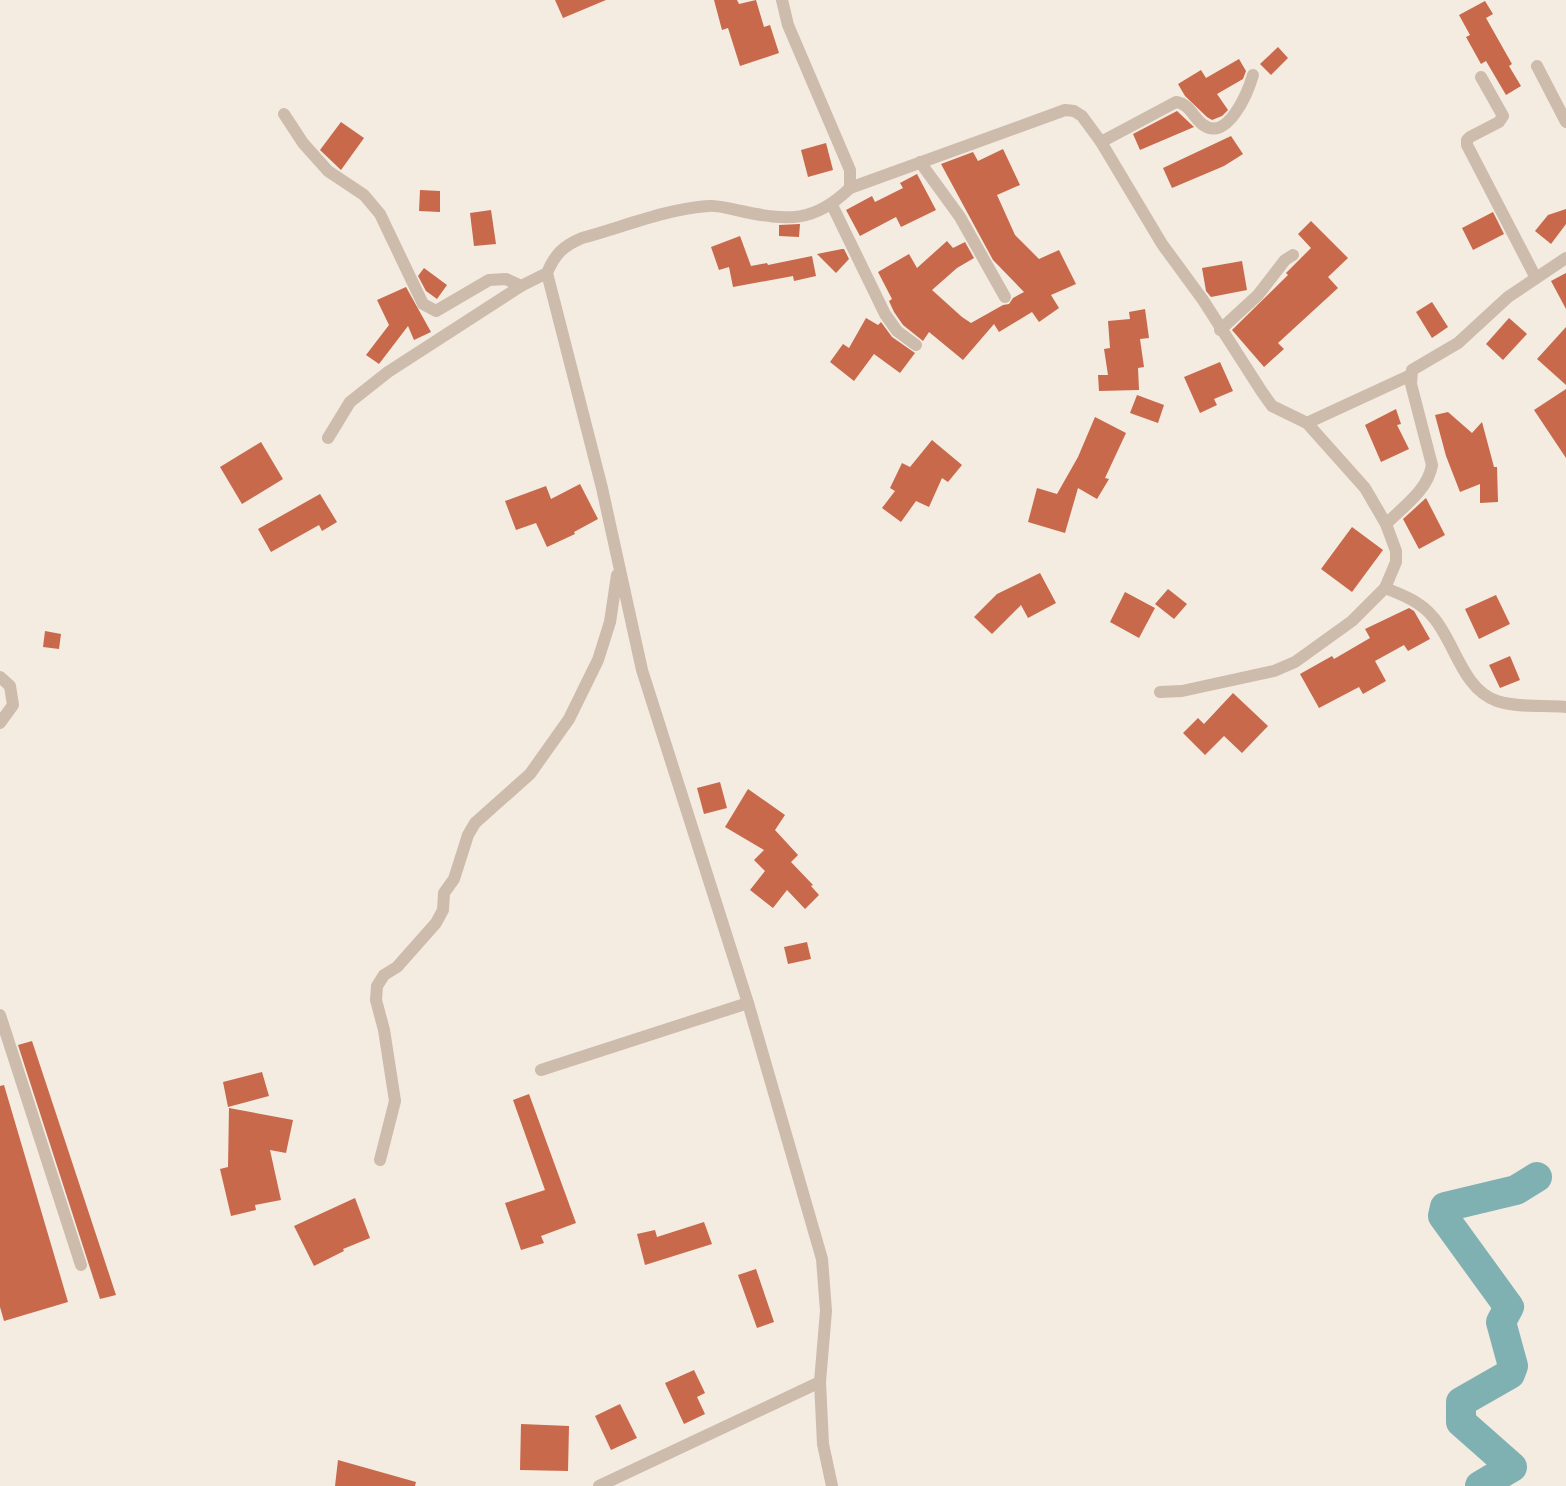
<svg xmlns="http://www.w3.org/2000/svg" width="1566" height="1486" viewBox="0 0 1566 1486" font-family="Roboto,sans-serif">
  <style>
    .lines { fill: none; stroke-linecap: round; stroke-linejoin: round }
    .river { stroke: #7fb0b2; stroke-width: 30 }
    .building { fill: #c8694b }
    .minor { stroke: #cdbbac; stroke-width: 12 }
  </style>
  <rect width="100%" height="100%" fill="#f4ebe1"/>
  <g class="lines">
    <path class="river" d="M 1480,1486 L 1512,1467 L 1461,1422 L 1461,1402 L 1510,1374 L 1513,1366 L 1501,1322 L 1509,1307 L 1443,1216 L 1445,1207 L 1516,1190 L 1537,1177"/>
  </g>
  <g class="building">
    <path d="M 555,0 L 606,0 L 563,18 Z"/>
    <path d="M 714,0 L 737,0 L 739,4 L 756,0 L 764,27 L 770,25 L 779,53 L 740,66 L 728,28 L 722,30 Z"/>
    <path d="M 1485,1 L 1493,14 L 1486,18 L 1512,64 L 1509,66 L 1521,86 L 1506,95 L 1486,61 L 1481,64 L 1466,37 L 1470,35 L 1459,15 Z"/>
    <path d="M 1278,47 L 1288,58 L 1271,75 L 1260,64 Z"/>
    <path d="M 1239,59 L 1246,71 L 1243,79 L 1217,94 L 1228,110 L 1222,116 L 1212,120 L 1207,117 L 1185,96 L 1178,84 L 1201,70 L 1206,78 Z"/>
    <path d="M 1177,111 L 1194,127 L 1140,150 L 1133,134 Z"/>
    <path d="M 341,122 L 364,138 L 341,170 L 320,150 Z"/>
    <path d="M 1231,136 L 1243,154 L 1224,166 L 1172,188 L 1163,168 Z"/>
    <path d="M 826,143 L 833,170 L 808,177 L 801,150 Z"/>
    <path d="M 1003,149 L 1020,185 L 997,195 L 1015,235 L 1039,259 L 1059,250 L 1076,284 L 1051,295 L 1059,308 L 1039,322 L 1032,312 L 999,332 L 994,324 L 963,360 L 929,332 L 923,341 L 903,325 L 894,312 L 889,301 L 892,299 L 878,272 L 909,254 L 917,268 L 947,241 L 953,248 L 965,242 L 974,258 L 957,268 L 932,290 L 962,317 L 971,323 L 1003,305 L 1009,304 L 1013,298 L 1024,292 L 993,260 L 941,164 L 973,152 L 978,161 Z"/>
    <path d="M 917,174 L 936,210 L 901,227 L 896,217 L 860,236 L 846,210 L 872,196 L 875,202 L 903,188 L 900,183 Z"/>
    <path d="M 420,190 L 440,191 L 440,212 L 419,211 Z"/>
    <path d="M 1566,209 L 1566,224 L 1551,244 L 1535,231 L 1548,215 Z"/>
    <path d="M 491,210 L 496,244 L 474,246 L 470,213 Z"/>
    <path d="M 1493,212 L 1504,234 L 1473,250 L 1462,228 Z"/>
    <path d="M 1311,221 L 1348,258 L 1328,277 L 1338,288 L 1278,343 L 1284,349 L 1264,367 L 1232,330 L 1288,275 L 1286,273 L 1311,248 L 1298,234 Z"/>
    <path d="M 800,224 L 799,237 L 779,236 L 779,225 Z"/>
    <path d="M 740,236 L 751,266 L 767,263 L 768,265 L 812,256 L 816,276 L 794,281 L 793,276 L 733,287 L 729,267 L 719,270 L 711,247 Z"/>
    <path d="M 842,249 L 844,249 L 849,259 L 836,273 L 817,254 Z"/>
    <path d="M 1242,261 L 1247,290 L 1211,297 L 1206,291 L 1202,268 Z"/>
    <path d="M 424,268 L 447,285 L 437,299 L 426,291 L 418,276 Z"/>
    <path d="M 1566,273 L 1566,309 L 1551,281 Z"/>
    <path d="M 406,287 L 431,332 L 414,340 L 408,326 L 379,364 L 366,355 L 389,325 L 377,300 Z"/>
    <path d="M 1432,302 L 1448,327 L 1432,338 L 1416,312 Z"/>
    <path d="M 1145,309 L 1149,338 L 1140,339 L 1144,367 L 1138,368 L 1139,390 L 1099,391 L 1098,375 L 1108,375 L 1104,349 L 1110,348 L 1108,321 L 1130,319 L 1129,312 Z"/>
    <path d="M 866,318 L 878,325 L 881,322 L 892,337 L 915,353 L 900,373 L 874,354 L 854,381 L 830,362 L 843,344 L 849,348 Z"/>
    <path d="M 1509,318 L 1527,334 L 1503,360 L 1486,344 Z"/>
    <path d="M 1566,327 L 1566,385 L 1537,359 Z"/>
    <path d="M 1220,362 L 1233,391 L 1214,399 L 1217,405 L 1200,413 L 1184,377 Z"/>
    <path d="M 1566,389 L 1566,458 L 1534,410 Z"/>
    <path d="M 1137,395 L 1164,405 L 1158,423 L 1130,413 Z"/>
    <path d="M 1396,409 L 1401,424 L 1397,425 L 1409,449 L 1381,462 L 1365,425 Z"/>
    <path d="M 1448,412 L 1472,433 L 1482,422 L 1494,467 L 1497,467 L 1498,502 L 1480,503 L 1480,484 L 1460,492 L 1446,456 L 1435,415 Z"/>
    <path d="M 1095,417 L 1126,433 L 1105,478 L 1109,479 L 1097,499 L 1078,488 L 1065,533 L 1028,522 L 1037,488 L 1057,494 L 1078,457 Z"/>
    <path d="M 932,440 L 962,465 L 948,482 L 942,478 L 929,507 L 916,501 L 901,522 L 882,508 L 895,491 L 890,488 L 902,463 L 910,467 Z"/>
    <path d="M 261,442 L 283,479 L 242,504 L 220,467 Z"/>
    <path d="M 580,484 L 598,519 L 574,532 L 575,534 L 547,547 L 536,523 L 516,530 L 505,501 L 546,486 L 551,499 Z"/>
    <path d="M 320,494 L 337,522 L 322,531 L 319,525 L 271,552 L 258,529 Z"/>
    <path d="M 1426,498 L 1445,535 L 1419,549 L 1403,519 Z"/>
    <path d="M 1352,527 L 1383,550 L 1352,592 L 1321,569 Z"/>
    <path d="M 1040,573 L 1056,603 L 1028,618 L 1021,605 L 992,634 L 974,617 L 997,594 Z"/>
    <path d="M 1168,589 L 1187,604 L 1174,619 L 1155,604 Z"/>
    <path d="M 1125,592 L 1155,608 L 1139,638 L 1110,622 Z"/>
    <path d="M 1496,595 L 1510,624 L 1479,639 L 1465,609 Z"/>
    <path d="M 1409,608 L 1414,611 L 1430,639 L 1408,651 L 1404,645 L 1375,661 L 1386,681 L 1363,694 L 1359,687 L 1319,708 L 1300,674 L 1332,656 L 1334,659 L 1370,638 L 1365,629 Z"/>
    <path d="M 45,631 L 61,634 L 59,649 L 43,647 Z"/>
    <path d="M 1510,656 L 1520,680 L 1500,688 L 1489,665 Z"/>
    <path d="M 1233,693 L 1268,726 L 1242,753 L 1224,736 L 1205,755 L 1183,733 L 1198,718 L 1204,724 Z"/>
    <path d="M 720,782 L 727,808 L 704,814 L 697,788 Z"/>
    <path d="M 748,789 L 785,815 L 775,830 L 798,855 L 791,862 L 813,885 L 811,886 L 819,895 L 805,909 L 787,890 L 773,908 L 750,890 L 765,871 L 754,860 L 764,850 L 725,827 Z"/>
    <path d="M 807,942 L 811,959 L 788,964 L 784,947 Z"/>
    <path d="M 32,1041 L 116,1295 L 100,1299 L 18,1045 Z"/>
    <path d="M 262,1072 L 269,1096 L 228,1107 L 223,1082 Z"/>
    <path d="M 4,1085 L 68,1302 L 4,1321 L 0,1307 L 0,1086 Z"/>
    <path d="M 529,1094 L 576,1223 L 541,1236 L 544,1243 L 521,1250 L 505,1203 L 545,1190 L 513,1100 Z"/>
    <path d="M 229,1108 L 293,1120 L 286,1153 L 270,1150 L 281,1200 L 255,1205 L 256,1210 L 231,1216 L 220,1169 L 228,1167 Z"/>
    <path d="M 355,1198 L 370,1238 L 343,1249 L 344,1251 L 314,1266 L 294,1226 Z"/>
    <path d="M 704,1222 L 712,1244 L 645,1265 L 637,1234 L 655,1230 L 657,1237 Z"/>
    <path d="M 756,1269 L 774,1322 L 757,1328 L 738,1275 Z"/>
    <path d="M 694,1370 L 705,1393 L 697,1397 L 705,1414 L 684,1424 L 665,1383 Z"/>
    <path d="M 620,1404 L 637,1438 L 611,1450 L 595,1416 Z"/>
    <path d="M 521,1424 L 569,1426 L 568,1471 L 520,1470 Z"/>
    <path d="M 338,1460 L 416,1482 L 415,1486 L 335,1486 Z"/>
  </g>
  <g class="lines">
    <g class="minor">
      <path d="M 782,0 L 788,25 L 850,170 L 850,188"/>
      <path d="M 1537,66 L 1566,122"/>
      <path d="M 1481,77 L 1503,116 L 1499,122 L 1470,137 L 1467,140 L 1467,145 L 1536,278"/>
      <path d="M 284,114 L 303,143 L 328,171 L 364,195 L 380,214 L 423,304 L 436,311 L 489,280 L 506,279 L 521,286"/>
      <path d="M 1101,142 L 1176,102 C 1190,104 1192,116 1202,124 C 1227,144 1248,92 1253,75"/>
      <path d="M 920,162 L 960,217 L 1005,297"/>
      <path d="M 832,205 L 885,314 L 897,331 L 916,345"/>
      <path d="M 1220,330 L 1258,295 L 1285,260 L 1293,255"/>
      <path d="M 1307,423 L 1411,375"/>
      <path d="M 328,438 L 350,402 L 388,372 L 521,286 L 547,273"/>
      <path d="M 1386,524 C 1403,507 1428,490 1432,465 L 1411,384 L 1412,370 L 1458,343 L 1508,297 L 1566,258"/>
      <path d="M 1385,588 C 1403,595 1421,602 1433,617 C 1455,642 1462,689 1497,701 C 1518,708 1545,705 1566,707"/>
      <path d="M 0,677 L 10,686 L 13,705 L 0,723"/>
      <path d="M 0,1015 L 81,1265"/>
      <path d="M 541,1070 L 748,1003"/>
      <path d="M 380,1160 L 395,1101 L 384,1030 L 376,1000 L 377,986 L 384,975 L 397,967 L 436,923 L 443,910 L 444,893 L 454,879 L 468,835 L 475,823 L 530,774 L 569,719 L 598,660 L 610,622 L 617,575"/>
      <path d="M 599,1486 L 820,1382"/>
      <path d="M 832,1486 L 823,1444 L 820,1382 L 826,1311 L 822,1259 L 748,1003 L 642,670 L 602,488 L 547,273 C 555,254 563,246 582,238 C 623,227 666,209 708,206 C 718,205 731,209 741,211 C 788,221 814,223 850,188 L 1065,110 L 1074,111 L 1082,116 L 1101,142 L 1162,244 L 1203,300 L 1262,392 L 1272,406 L 1307,423 L 1365,488 L 1386,524 L 1396,551 L 1396,562 L 1385,588 L 1352,621 L 1295,662 L 1274,671 L 1182,691 L 1160,692"/>
    </g>
  </g>
</svg>
